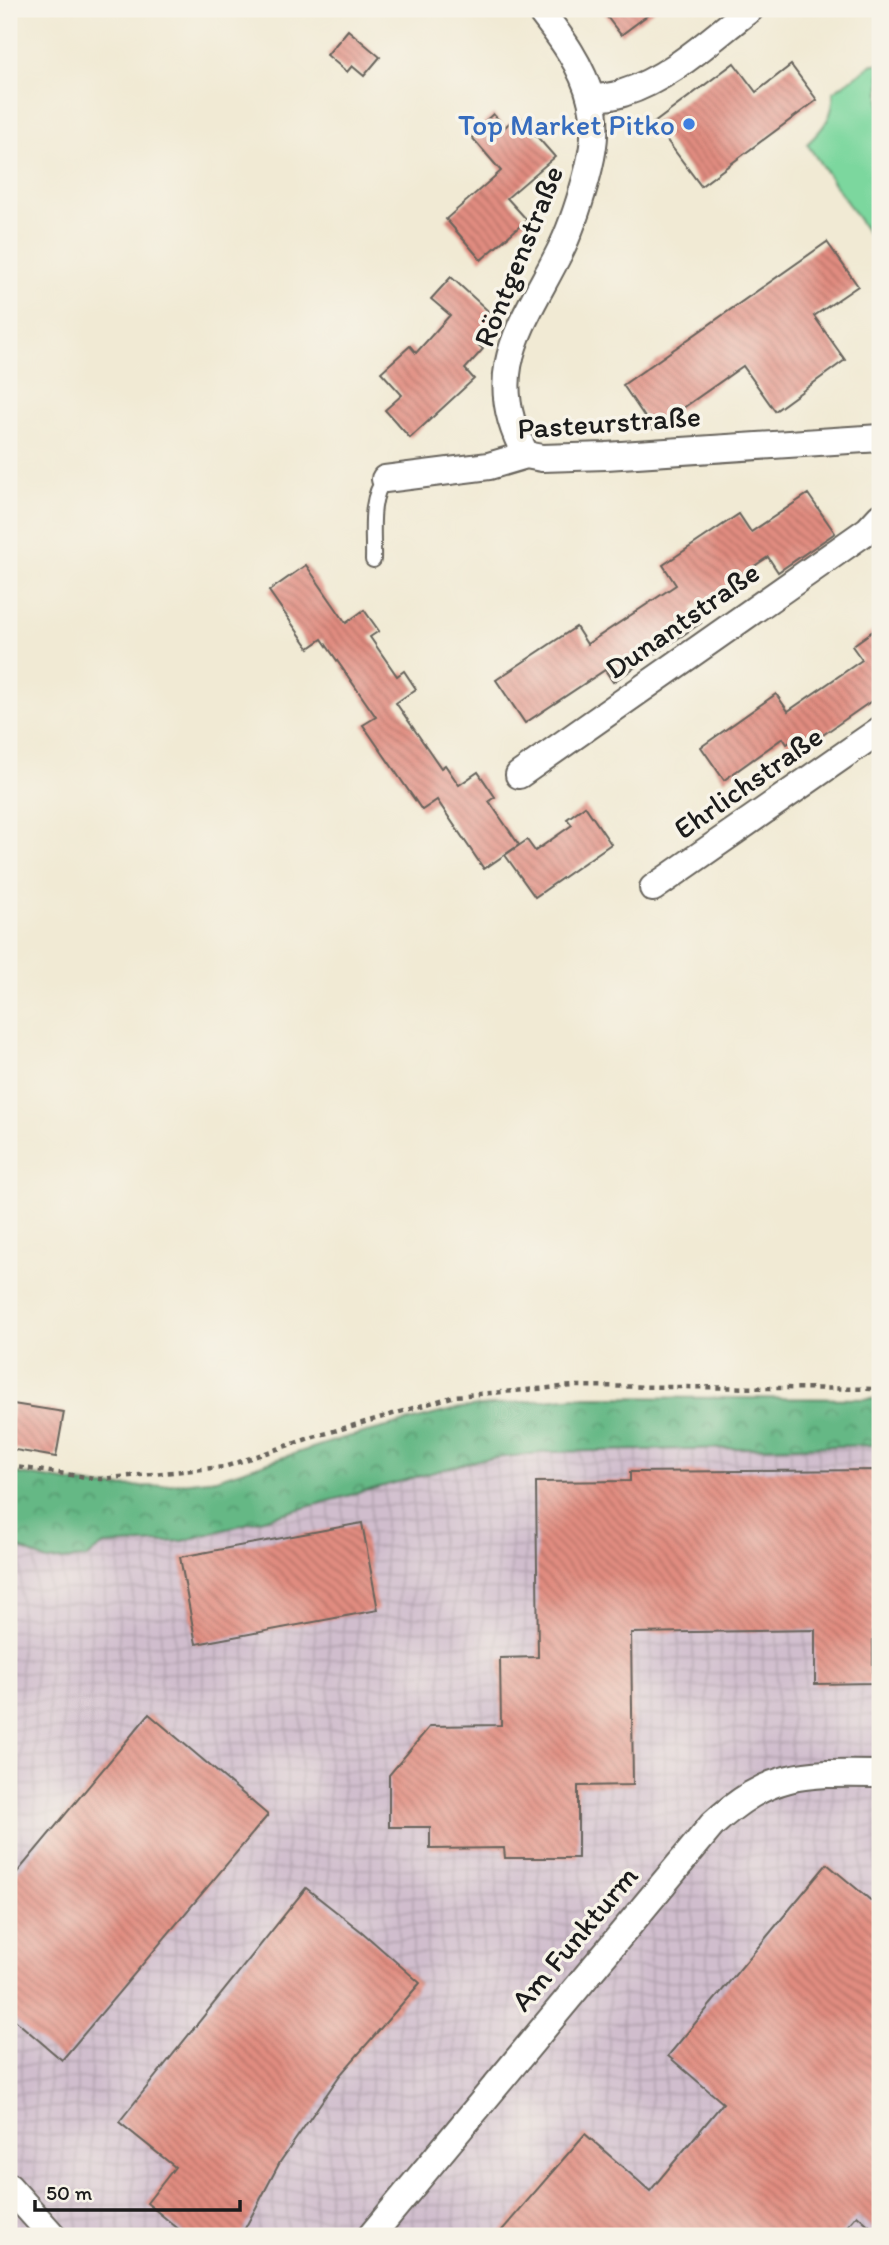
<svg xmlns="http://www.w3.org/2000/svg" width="889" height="2245" viewBox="0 0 889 2245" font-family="Itim,sans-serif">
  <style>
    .industrial { fill: url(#industrial-grid) }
    .green { fill: #7cd79e; stroke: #4c7a5d; stroke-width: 2 }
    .forest { fill: url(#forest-crowns); stroke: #406a50; stroke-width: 2 }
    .building { fill: url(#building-back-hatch) }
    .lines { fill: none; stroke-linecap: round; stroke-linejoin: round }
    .lane-casing { stroke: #67645c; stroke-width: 18 }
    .street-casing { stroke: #67645c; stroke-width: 30 }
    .path { stroke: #67645c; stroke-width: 4.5; stroke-dasharray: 5 5; stroke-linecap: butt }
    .lane { stroke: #fff; stroke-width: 14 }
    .street { stroke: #fff; stroke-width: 26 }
    .shop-dot { fill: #3f7fe0; stroke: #f7f3e8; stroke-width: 2.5 }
    .labels { text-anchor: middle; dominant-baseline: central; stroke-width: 7; stroke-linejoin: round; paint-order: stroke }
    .shop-label { font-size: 30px; fill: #366cbe; stroke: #f7f3e8; text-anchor: end }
    .street-label { font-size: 30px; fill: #1c1c1c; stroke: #f7f3e8 }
  </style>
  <defs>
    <pattern id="industrial-grid" width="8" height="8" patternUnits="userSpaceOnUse" patternTransform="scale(1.75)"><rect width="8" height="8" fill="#d0bdcd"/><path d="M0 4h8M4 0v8" fill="none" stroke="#b2a2af"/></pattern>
    <pattern id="forest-crowns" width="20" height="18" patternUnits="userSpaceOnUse" patternTransform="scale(1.75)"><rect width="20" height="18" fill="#65b885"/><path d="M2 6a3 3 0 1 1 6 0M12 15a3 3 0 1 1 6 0" fill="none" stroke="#52956c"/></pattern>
    <pattern id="building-back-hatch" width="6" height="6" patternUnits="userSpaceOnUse" patternTransform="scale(1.75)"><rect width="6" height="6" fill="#e18c80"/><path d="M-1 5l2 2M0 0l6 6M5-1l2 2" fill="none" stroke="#b67268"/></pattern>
  </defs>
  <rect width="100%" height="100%" fill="#f7f3e8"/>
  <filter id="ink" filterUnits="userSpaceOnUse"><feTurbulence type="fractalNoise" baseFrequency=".0143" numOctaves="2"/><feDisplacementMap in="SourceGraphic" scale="14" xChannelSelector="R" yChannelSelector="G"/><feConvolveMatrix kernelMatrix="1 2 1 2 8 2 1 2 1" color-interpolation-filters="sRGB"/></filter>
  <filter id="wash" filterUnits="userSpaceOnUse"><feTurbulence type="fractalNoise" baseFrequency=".00686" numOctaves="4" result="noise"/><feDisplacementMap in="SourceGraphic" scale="28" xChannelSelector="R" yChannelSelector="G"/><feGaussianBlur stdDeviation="1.57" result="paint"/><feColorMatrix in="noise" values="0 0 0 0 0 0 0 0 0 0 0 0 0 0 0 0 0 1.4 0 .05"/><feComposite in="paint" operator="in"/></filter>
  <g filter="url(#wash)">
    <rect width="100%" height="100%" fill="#f1ead4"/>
    <path class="industrial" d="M 880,1445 L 880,2236 L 9,2236 L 9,1543 L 47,1561 L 85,1558 L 104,1545 L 183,1541 L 478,1460 L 549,1452 Z"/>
    <path class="green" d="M 873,64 L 880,64 L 880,251 L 807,144 C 823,129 835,115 833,92 Z"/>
    <path class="forest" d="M 576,1397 L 880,1399 L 880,1445 L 549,1452 L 478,1460 L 183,1541 L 104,1545 L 85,1558 L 47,1561 L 9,1543 L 9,1472 L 102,1487 L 155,1486 L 216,1479 L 340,1439 L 460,1408 Z"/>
    <g id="blocks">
      <g class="building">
        <path d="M 601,9 L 656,9 L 621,35 Z"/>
        <path d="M 348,30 L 380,57 L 364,76 L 352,66 L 347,72 L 327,55 Z"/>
        <path d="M 734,63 L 756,92 L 791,65 L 817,100 L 701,186 L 654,123 Z"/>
        <path d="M 493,114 L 505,127 L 518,115 L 555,157 L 507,198 L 527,220 L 481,260 L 446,219 L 501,171 L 470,135 Z"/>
        <path d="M 827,242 L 858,286 L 814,316 L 845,360 L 775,411 L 743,366 L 653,429 L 623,385 Z"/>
        <path d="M 451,277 L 497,319 L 476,343 L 483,349 L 465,369 L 474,379 L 410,438 L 385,410 L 402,395 L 381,372 L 410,346 L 416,353 L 450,315 L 431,299 Z"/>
        <path d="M 808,494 L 835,533 L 778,572 L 768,557 L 692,608 L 701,623 L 613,682 L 605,670 L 525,723 L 496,680 L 576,627 L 587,644 L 676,585 L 663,565 L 739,514 L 751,532 Z"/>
        <path d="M 306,565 L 346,623 L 364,610 L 379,631 L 370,637 L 397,676 L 404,671 L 416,689 L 396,703 L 441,768 L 445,765 L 459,785 L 478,772 L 495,797 L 489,801 L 519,845 L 484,869 L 437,800 L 422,810 L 363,725 L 376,717 L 322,639 L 309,648 L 269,591 Z"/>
        <path d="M 880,626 L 880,695 L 810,744 L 802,734 L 787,744 L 783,738 L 724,780 L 701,747 L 776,694 L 788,711 L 862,660 L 852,646 Z"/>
        <path d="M 585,806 L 611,844 L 535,897 L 505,855 L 527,840 L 535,851 L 572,825 L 567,819 Z"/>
        <path d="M 13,1404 L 64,1412 L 56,1457 L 9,1449 L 9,1431 Z"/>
        <path d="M 880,1470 L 880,1629 L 873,1629 L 873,1683 L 815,1684 L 815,1630 L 631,1633 L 633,1785 L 578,1786 L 578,1858 L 505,1858 L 504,1848 L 430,1849 L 430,1827 L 389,1827 L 389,1775 L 430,1726 L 501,1725 L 500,1658 L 538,1657 L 536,1482 L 630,1481 L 630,1472 Z"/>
        <path d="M 362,1523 L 378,1610 L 196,1644 L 180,1557 Z"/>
        <path d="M 149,1714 L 268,1815 L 62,2060 L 9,2015 L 9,1882 Z"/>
        <path d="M 827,1864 L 880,1908 L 880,2235 L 857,2215 L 839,2236 L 497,2236 L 585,2134 L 650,2191 L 723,2103 L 668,2056 Z"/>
        <path d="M 306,1888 L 362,1932 L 420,1983 L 340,2075 L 280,2162 L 241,2236 L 187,2236 L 147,2203 L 175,2167 L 119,2122 Z"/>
      </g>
    </g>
  </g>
  <g filter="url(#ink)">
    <use href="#blocks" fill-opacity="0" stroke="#67645c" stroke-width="2"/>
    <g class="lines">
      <g class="lane-casing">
        <path id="lane" d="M 373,560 C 374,534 368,499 385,479"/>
      </g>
      <g class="street-casing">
        <g id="street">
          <path d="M 591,99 C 602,97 613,97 623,93 C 671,78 711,39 750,9"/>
          <path d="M 526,455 C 481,373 522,326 559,253 C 571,230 579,204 586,179 C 593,153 598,127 591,100 C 583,66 560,36 539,9"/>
          <path d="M 385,479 L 489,466 L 526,455 L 542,458 L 606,456 L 880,438"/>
          <path d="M 519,775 L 868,530 L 880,517"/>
          <path d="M 653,888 L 880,730"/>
          <path d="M 9,2187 L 53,2236"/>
          <path d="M 371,2236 L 712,1825 C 770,1771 805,1773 880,1774"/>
        </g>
      </g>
      <path class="path" d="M 9,1466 L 100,1479 L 224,1467 L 310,1438 L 455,1396 L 573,1386 L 880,1389"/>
      <use href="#lane" class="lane"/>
      <use href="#street" class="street"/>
    </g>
  </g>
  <circle class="shop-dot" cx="689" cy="124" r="7"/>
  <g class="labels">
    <g class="shop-label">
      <text x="675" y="124">Top Market Pitko</text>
    </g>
    <g class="street-label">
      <text transform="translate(518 256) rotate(-68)">Röntgenstraße</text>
      <text transform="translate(609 422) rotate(-4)">Pasteurstraße</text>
      <text transform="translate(682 620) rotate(-35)">Dunantstraße</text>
      <text transform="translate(748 782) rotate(-35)">Ehrlichstraße</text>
      <text transform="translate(574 1938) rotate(-50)">Am Funkturm</text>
    </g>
  </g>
  <rect width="889" height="2245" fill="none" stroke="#f7f3e8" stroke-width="35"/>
  <path d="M35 2200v10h205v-10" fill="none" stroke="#1c1c1c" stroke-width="3.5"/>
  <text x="46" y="2200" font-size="21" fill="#1c1c1c" stroke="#f7f3e8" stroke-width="5" paint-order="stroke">50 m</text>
</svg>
